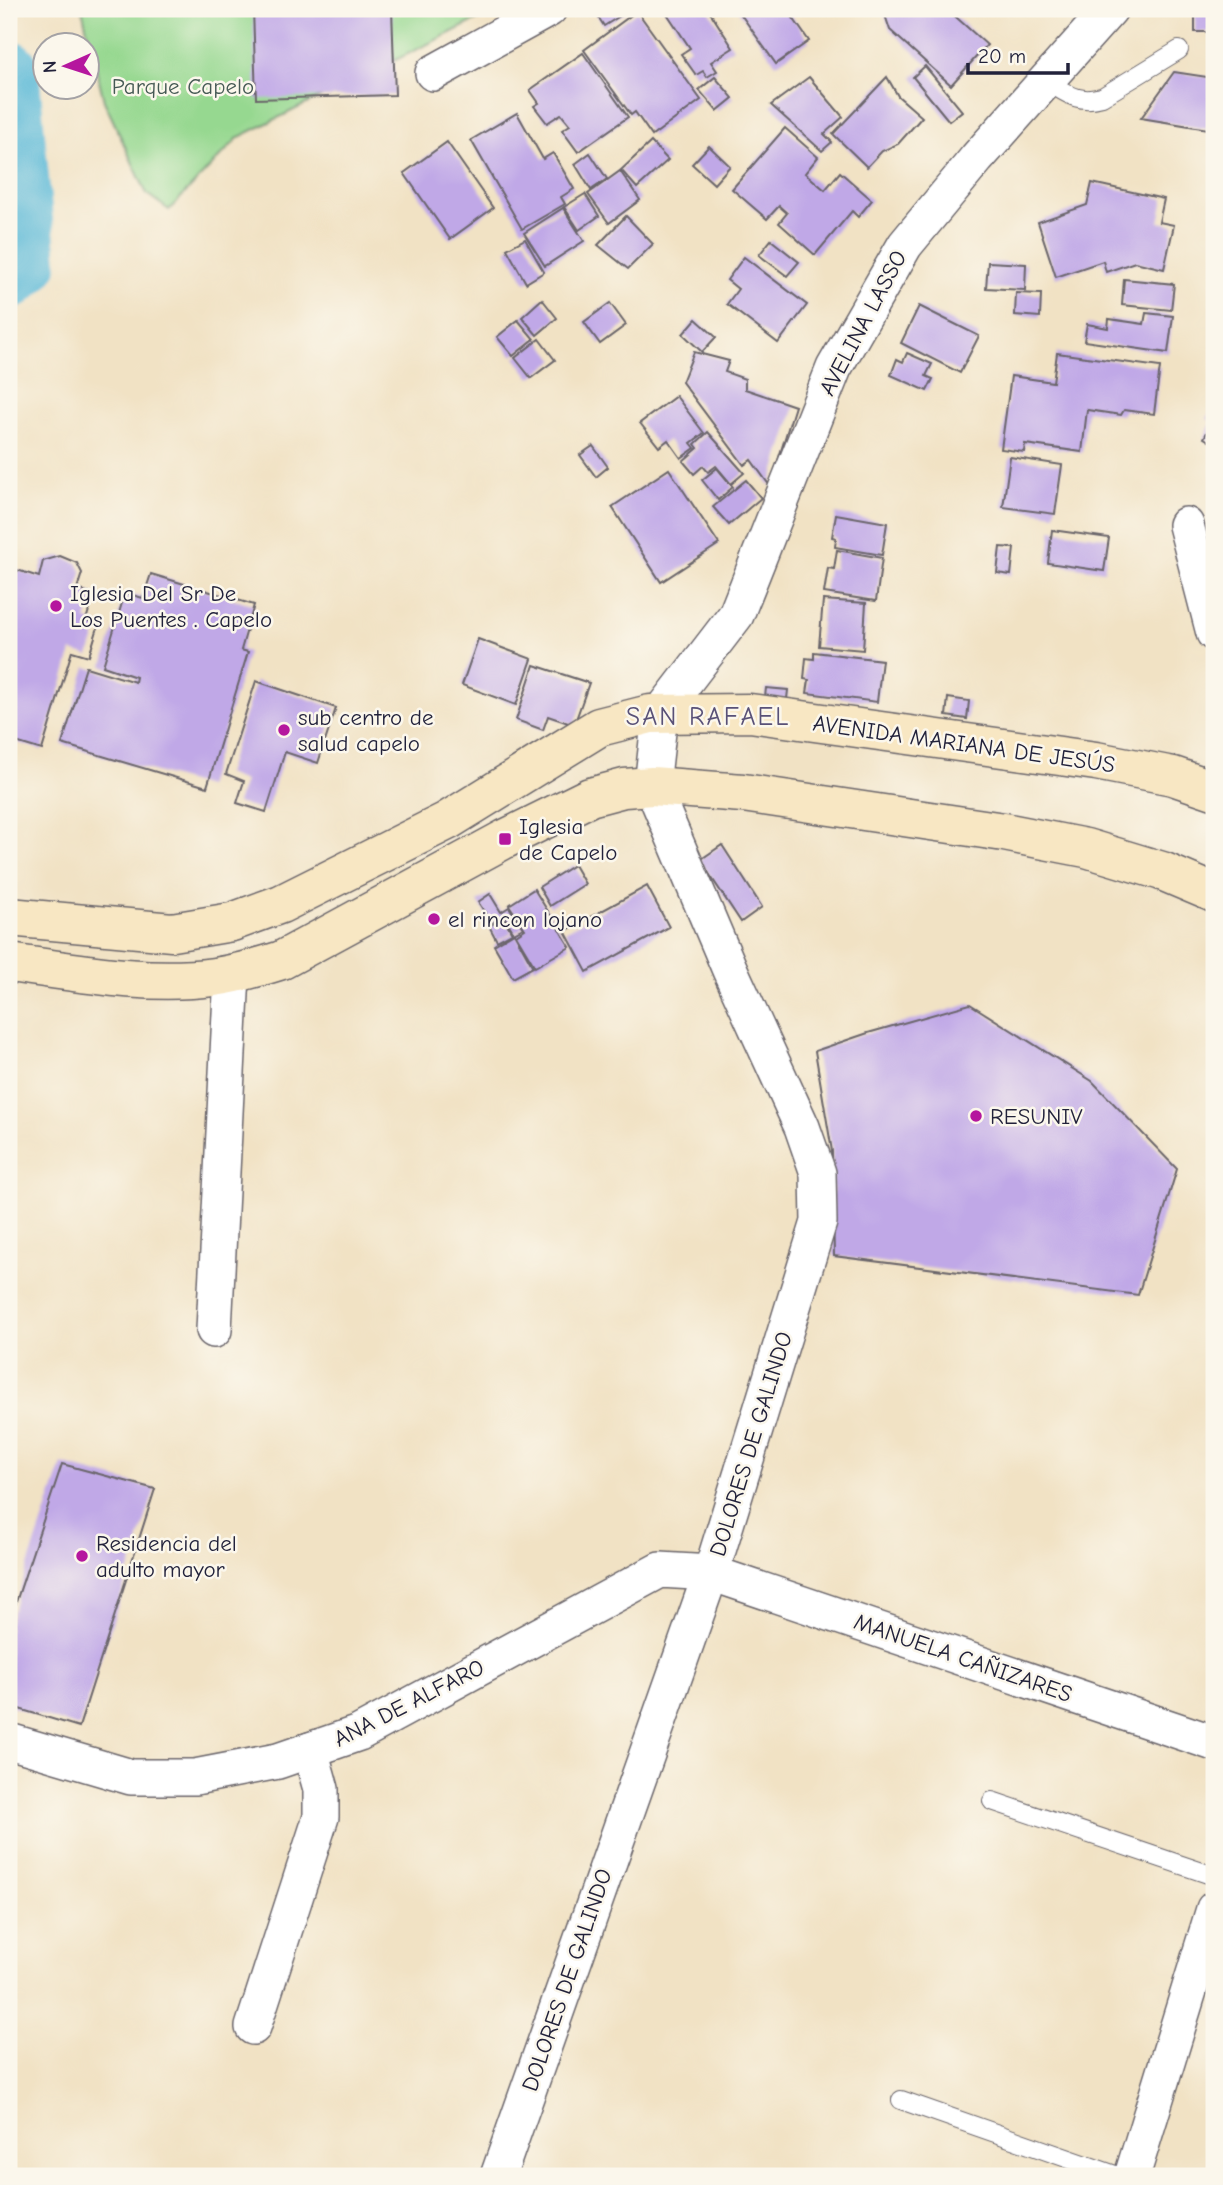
<svg xmlns="http://www.w3.org/2000/svg" width="1223" height="2185" viewBox="0 0 1223 2185" font-family="'Comic Neue',sans-serif">
  <style>
    .green { fill: #96d890; stroke: #5c7d66; stroke-width: 2 }
    .lines { fill: none; stroke-linecap: round; stroke-linejoin: round }
    .river { stroke: #58b8d7; stroke-width: 60 }
    .building { fill: #c0a8e7 }
    .lane-casing { stroke: #6a656b; stroke-width: 20 }
    .street-casing { stroke: #6a656b; stroke-width: 38 }
    .secondary-casing { stroke: #6a656b; stroke-width: 41 }
    .lane { stroke: #fff; stroke-width: 18 }
    .street { stroke: #fff; stroke-width: 35 }
    .secondary { stroke: #f8e7c3; stroke-width: 38 }
    .poi-dot { fill: #b5179e; stroke: #fbf7ec; stroke-width: 2.5 }
    .labels { text-anchor: middle; dominant-baseline: central; stroke-width: 5; stroke-linejoin: round; paint-order: stroke }
    .park-label { font-size: 23px; fill: #455954; stroke: #fbf7ec }
    .street-label { font-size: 23px; fill: #22223b; stroke: #fbf7ec }
    .poi-label { font-size: 23px; fill: #22223b; stroke: #fbf7ec; text-anchor: start }
    .quarter-label { font-size: 26px; letter-spacing: 2px; fill: #595177; stroke: #fbf7ec }
  </style>
  <rect width="100%" height="100%" fill="#fbf7ec"/>
  <filter id="ink" filterUnits="userSpaceOnUse"><feTurbulence type="fractalNoise" baseFrequency=".0143" numOctaves="2"/><feDisplacementMap in="SourceGraphic" scale="14" xChannelSelector="R" yChannelSelector="G"/><feConvolveMatrix kernelMatrix="1 2 1 2 8 2 1 2 1" color-interpolation-filters="sRGB"/></filter>
  <filter id="wash" filterUnits="userSpaceOnUse"><feTurbulence type="fractalNoise" baseFrequency=".00686" numOctaves="4" result="noise"/><feDisplacementMap in="SourceGraphic" scale="28" xChannelSelector="R" yChannelSelector="G"/><feGaussianBlur stdDeviation="1.57" result="paint"/><feColorMatrix in="noise" values="0 0 0 0 0 0 0 0 0 0 0 0 0 0 0 0 0 1.4 0 .05"/><feComposite in="paint" operator="in"/></filter>
  <g filter="url(#wash)">
    <rect width="100%" height="100%" fill="#f1e2c4"/>
    <path class="green" d="M 82,9 L 499,9 L 239,137 L 169,210 L 147,194 L 104,101 Z"/>
    <g class="lines">
      <path class="river" d="M 9,70 L 27,264 L 9,280"/>
    </g>
    <g id="blocks">
      <g class="building">
        <path d="M 253,9 L 392,9 L 395,95 L 256,99 Z"/>
        <path d="M 600,9 L 631,9 L 604,26 L 595,12 Z"/>
        <path d="M 664,9 L 708,9 L 733,48 L 711,62 L 717,71 L 707,77 L 703,71 L 696,75 L 681,54 L 690,48 Z"/>
        <path d="M 737,9 L 800,9 L 791,15 L 809,41 L 776,64 Z"/>
        <path d="M 883,9 L 947,9 L 987,45 L 951,85 L 890,30 Z"/>
        <rect x="1195" y="9" width="19" height="23"/>
        <path d="M 637,11 L 701,100 L 652,136 L 635,112 L 631,115 L 584,50 Z"/>
        <path d="M 583,53 L 628,117 L 578,152 L 562,130 L 570,125 L 561,114 L 547,123 L 534,106 L 539,103 L 530,90 Z"/>
        <path d="M 925,66 L 962,111 L 949,121 L 913,77 Z"/>
        <path d="M 1174,72 L 1214,78 L 1214,130 L 1141,118 Z"/>
        <path d="M 715,77 L 733,98 L 717,111 L 699,90 Z"/>
        <path d="M 809,77 L 843,117 L 824,134 L 832,142 L 822,151 L 771,105 Z"/>
        <path d="M 887,77 L 898,96 L 922,117 L 898,144 L 882,151 L 867,167 L 833,134 Z"/>
        <path d="M 517,113 L 543,159 L 553,153 L 574,189 L 561,197 L 565,204 L 522,229 L 471,140 Z"/>
        <path d="M 785,128 L 818,157 L 805,173 L 825,190 L 840,172 L 872,200 L 858,217 L 852,211 L 815,255 L 779,223 L 787,213 L 779,206 L 767,219 L 732,189 Z"/>
        <path d="M 447,142 L 493,208 L 450,239 L 404,173 Z"/>
        <path d="M 651,142 L 668,160 L 637,188 L 621,170 Z"/>
        <path d="M 709,146 L 730,166 L 714,184 L 692,164 Z"/>
        <path d="M 590,153 L 607,179 L 591,190 L 575,164 Z"/>
        <path d="M 620,171 L 640,200 L 609,223 L 588,194 Z"/>
        <path d="M 1092,183 L 1164,199 L 1159,222 L 1174,225 L 1164,269 L 1135,262 L 1106,272 L 1103,261 L 1056,277 L 1038,222 L 1087,205 Z"/>
        <path d="M 585,194 L 599,216 L 579,230 L 564,207 Z"/>
        <path d="M 563,208 L 584,241 L 545,266 L 524,233 Z"/>
        <path d="M 626,216 L 653,244 L 628,269 L 598,245 Z"/>
        <path d="M 525,239 L 544,272 L 526,283 L 507,249 Z"/>
        <path d="M 771,240 L 799,262 L 787,276 L 759,255 Z"/>
        <path d="M 744,257 L 807,305 L 778,343 L 727,304 L 738,289 L 727,280 Z"/>
        <path d="M 988,262 L 1026,264 L 1025,290 L 986,288 Z"/>
        <path d="M 1124,279 L 1174,284 L 1171,310 L 1122,305 Z"/>
        <path d="M 1016,293 L 1041,294 L 1040,317 L 1015,315 Z"/>
        <path d="M 542,299 L 557,318 L 537,335 L 522,317 Z"/>
        <path d="M 610,303 L 626,325 L 600,344 L 584,322 Z"/>
        <path d="M 919,306 L 979,336 L 960,373 L 901,343 Z"/>
        <path d="M 1146,313 L 1173,316 L 1168,353 L 1084,341 L 1087,324 L 1108,328 L 1109,319 L 1144,324 Z"/>
        <path d="M 696,319 L 716,337 L 702,352 L 683,334 Z"/>
        <path d="M 518,320 L 534,339 L 513,356 L 497,337 Z"/>
        <path d="M 539,339 L 555,360 L 531,378 L 515,358 Z"/>
        <path d="M 694,352 L 729,361 L 725,372 L 745,379 L 745,389 L 795,406 L 770,486 L 751,460 L 744,465 L 682,382 Z"/>
        <path d="M 907,353 L 932,364 L 926,376 L 933,379 L 927,391 L 891,375 L 897,359 L 903,362 Z"/>
        <path d="M 1057,353 L 1160,367 L 1154,414 L 1124,410 L 1121,415 L 1087,410 L 1082,452 L 1025,444 L 1024,452 L 1001,449 L 1011,376 L 1053,382 Z"/>
        <path d="M 676,396 L 704,433 L 691,443 L 695,448 L 681,458 L 668,440 L 659,447 L 640,423 Z"/>
        <path d="M 1212,409 L 1214,410 L 1214,444 L 1204,438 L 1213,421 L 1207,419 Z"/>
        <path d="M 708,432 L 744,473 L 731,484 L 716,466 L 708,472 L 703,466 L 694,474 L 683,461 L 698,448 L 695,444 Z"/>
        <path d="M 593,446 L 608,467 L 596,477 L 580,455 Z"/>
        <path d="M 1010,457 L 1062,465 L 1055,514 L 1003,507 Z"/>
        <path d="M 717,468 L 733,487 L 718,500 L 702,480 Z"/>
        <path d="M 669,469 L 719,544 L 661,582 L 612,507 Z"/>
        <path d="M 746,480 L 761,498 L 729,525 L 713,507 Z"/>
        <path d="M 836,514 L 887,523 L 882,555 L 835,547 L 836,538 L 832,537 Z"/>
        <path d="M 1052,530 L 1109,538 L 1104,571 L 1048,563 Z"/>
        <path d="M 1000,547 L 1014,548 L 1011,575 L 997,573 Z"/>
        <path d="M 837,550 L 882,558 L 876,601 L 824,593 L 828,568 L 834,569 Z"/>
        <path d="M 60,556 L 77,563 L 82,573 L 77,589 L 94,594 L 86,620 L 99,624 L 89,656 L 72,651 L 42,750 L 9,740 L 9,597 L 17,570 L 39,577 L 43,561 Z"/>
        <path d="M 151,574 L 254,605 L 241,650 L 248,652 L 207,787 L 62,744 L 86,667 L 135,682 L 136,677 L 103,666 L 125,593 L 143,598 Z"/>
        <path d="M 823,600 L 866,603 L 863,650 L 819,646 Z"/>
        <path d="M 478,639 L 532,659 L 516,705 L 462,685 Z"/>
        <path d="M 814,652 L 882,660 L 877,702 L 807,693 L 809,680 L 804,679 L 806,658 L 814,659 Z"/>
        <path d="M 534,665 L 589,683 L 574,725 L 548,716 L 543,730 L 516,720 Z"/>
        <path d="M 256,681 L 336,708 L 318,763 L 285,752 L 266,812 L 237,803 L 244,781 L 226,774 Z"/>
        <path d="M 766,688 L 788,690 L 787,699 L 765,697 Z"/>
        <path d="M 948,698 L 969,701 L 967,719 L 946,716 Z"/>
        <path d="M 722,845 L 762,907 L 741,922 L 700,860 Z"/>
        <path d="M 574,865 L 585,884 L 550,906 L 539,887 Z"/>
        <path d="M 647,886 L 669,927 L 587,972 L 565,931 Z"/>
        <path d="M 534,889 L 570,947 L 535,967 L 516,935 L 525,929 L 509,905 Z"/>
        <path d="M 490,894 L 501,912 L 509,907 L 523,928 L 514,933 L 533,967 L 513,978 L 494,945 L 514,933 L 504,916 L 492,923 L 478,902 Z"/>
        <path d="M 504,918 L 512,933 L 497,941 L 489,926 Z"/>
        <path d="M 970,1004 L 1092,1081 L 1177,1169 L 1138,1295 L 834,1256 L 832,1151 L 815,1051 L 868,1033 Z"/>
        <path d="M 62,1464 L 155,1489 L 79,1727 L 9,1706 L 9,1623 Z"/>
      </g>
    </g>
  </g>
  <g filter="url(#ink)">
    <use href="#blocks" fill-opacity="0" stroke="#6a656b" stroke-width="2"/>
    <g class="lines">
      <g class="lane-casing">
        <g id="lane">
          <path d="M 1046,81 C 1067,93 1077,104 1102,97 L 1179,50"/>
          <path d="M 992,1801 L 1214,1876"/>
          <path d="M 901,2100 L 1118,2176"/>
        </g>
      </g>
      <g class="street-casing">
        <g id="street">
          <path d="M 433,73 L 549,9"/>
          <path d="M 1186,525 L 1214,633"/>
          <path d="M 214,1330 L 232,974"/>
          <path d="M 9,1741 L 131,1777 L 195,1777 L 278,1761 L 359,1733 L 660,1570 L 711,1573 L 1214,1743"/>
          <path d="M 253,2027 L 321,1817 L 321,1789 L 310,1750"/>
          <path d="M 498,2176 L 711,1573 L 819,1222 L 818,1173 L 802,1127 L 730,970 L 652,786 L 660,714 L 736,615 L 834,368 L 905,245 L 977,158 L 1110,9"/>
          <path d="M 1132,2176 L 1214,1909"/>
        </g>
      </g>
      <g class="secondary-casing">
        <g id="secondary">
          <path d="M 9,917 L 172,932 L 232,922 L 281,904 L 447,821 L 599,727 L 650,714 L 750,713 L 1096,761 L 1173,776 L 1214,790"/>
          <path d="M 9,963 C 76,972 146,986 214,977 C 237,974 260,967 282,960 L 505,839 L 590,797 L 624,788 L 652,786 L 743,793 L 1004,832 L 1086,848 L 1162,871 L 1214,893"/>
        </g>
      </g>
      <use href="#lane" class="lane"/>
      <use href="#street" class="street"/>
      <use href="#secondary" class="secondary"/>
    </g>
  </g>
  <g class="poi-dot">
    <circle cx="56" cy="606" r="7"/>
    <circle cx="284" cy="730" r="7"/>
    <rect x="498" y="832" width="14" height="14" rx="3.5"/>
    <circle cx="434" cy="919" r="7"/>
    <circle cx="976" cy="1116" r="7"/>
    <circle cx="82" cy="1556" r="7"/>
  </g>
  <g class="labels">
    <g class="park-label">
      <text x="183" y="86">Parque Capelo</text>
    </g>
    <g class="street-label">
      <text transform="translate(863 323) rotate(-62)">AVELINA LASSO</text>
      <text transform="translate(964 744) rotate(8)">AVENIDA MARIANA DE JESÚS</text>
      <text transform="translate(751 1444) rotate(-73)">DOLORES DE GALINDO</text>
      <text transform="translate(963 1658) rotate(19)">MANUELA CAÑIZARES</text>
      <text transform="translate(409 1703) rotate(-27)">ANA DE ALFARO</text>
      <text transform="translate(567 1980) rotate(-71)">DOLORES DE GALINDO</text>
    </g>
    <g class="poi-label">
      <text x="70" y="593">Iglesia Del Sr De<tspan x="70" dy="26">Los Puentes . Capelo</tspan></text>
      <text x="298" y="717">sub centro de<tspan x="298" dy="26">salud capelo</tspan></text>
      <text x="519" y="826">Iglesia<tspan x="519" dy="26">de Capelo</tspan></text>
      <text x="448" y="919">el rincon lojano</text>
      <text x="990" y="1116">RESUNIV</text>
      <text x="96" y="1543">Residencia del<tspan x="96" dy="26">adulto mayor</tspan></text>
    </g>
    <g class="quarter-label">
      <text x="708" y="717">SAN RAFAEL</text>
    </g>
  </g>
  <rect width="1223" height="2185" fill="none" stroke="#fbf7ec" stroke-width="35"/>
  <g transform="translate(66 66) rotate(267)"><circle r="33" fill="#fbf7ec" stroke="#a4a2a5" stroke-width="2"/>
  <path d="M0-5L12 26L0 18L-12 26Z" fill="#b5179e"/>
  <text y="-10" font-size="19" font-weight="bold" text-anchor="middle" fill="#22223b">N</text>
  </g>
  <path d="M968 63v10h100v-10" fill="none" stroke="#22223b" stroke-width="3.5"/>
  <text x="978" y="63" font-size="21" fill="#22223b" stroke="#fbf7ec" stroke-width="5" paint-order="stroke">20 m</text>
</svg>
